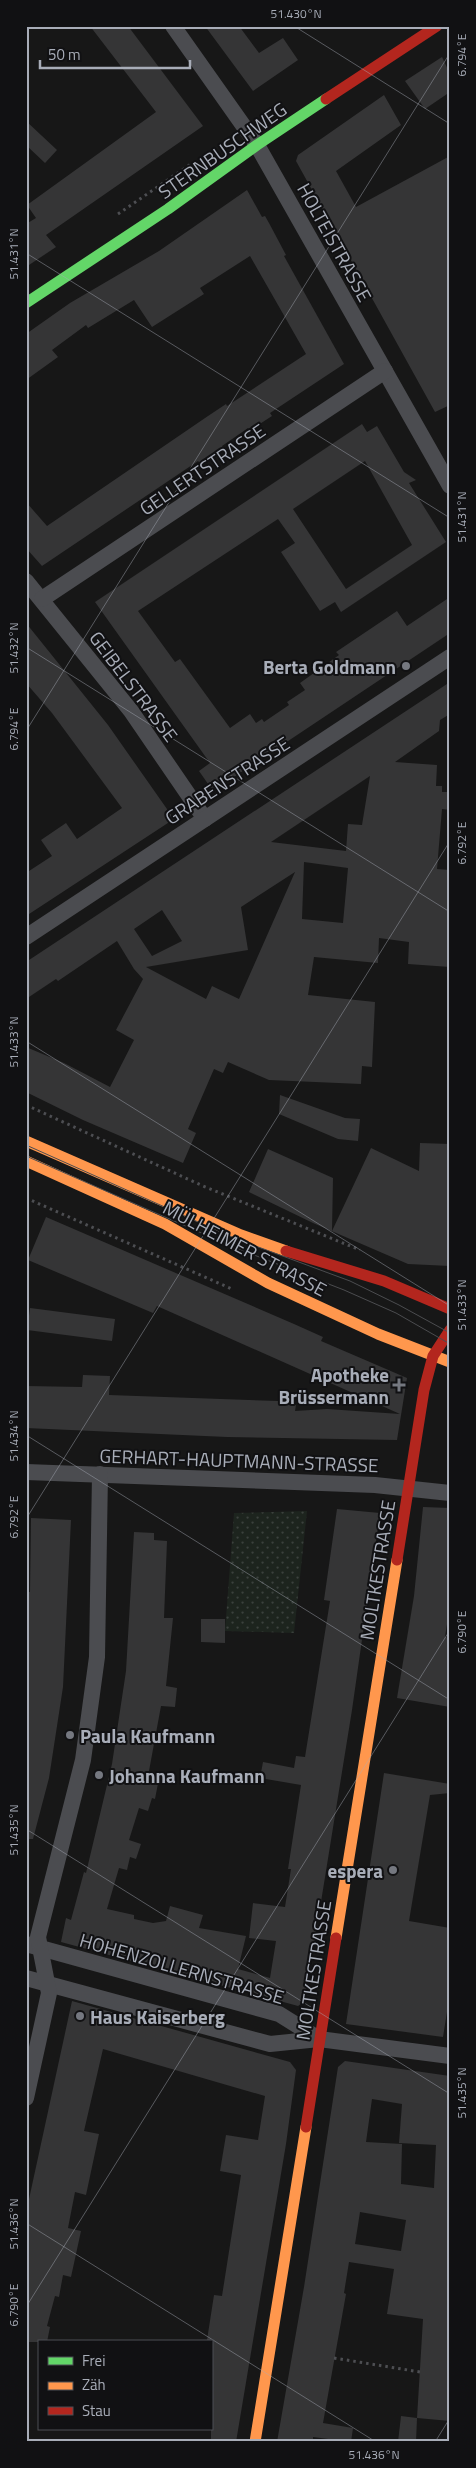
<svg xmlns="http://www.w3.org/2000/svg" width="476" height="2468" viewBox="0 0 476 2468" font-family="'Titillium Web',sans-serif">
  <style>
    .park { fill: url(#park-dots) }
    .building { fill: #353536; fill-rule: evenodd }
    .lines { fill: none; stroke-linecap: round; stroke-linejoin: round }
    .path { stroke: #4d4e52; stroke-width: 3; stroke-dasharray: 2.5 4; stroke-linecap: butt }
    .street { stroke: #4b4c50; stroke-width: 16 }
    .fast { stroke: #63d668; stroke-width: 11 }
    .slow { stroke: #ff974d; stroke-width: 11 }
    .jam { stroke: #b3261e; stroke-width: 11 }
    .tram { stroke: #4b4c4f; stroke-width: 1 }
    .ticks { fill: none; stroke: #a8adb8; stroke-width: 1; stroke-opacity: 0.45 }
    .poi-dot { fill: #757880; stroke: #111113; stroke-width: 2 }
    .labels { text-anchor: middle; dominant-baseline: central; stroke-width: 4; stroke-linejoin: round; paint-order: stroke }
    .street-label { font-size: 19px; fill: #a8adb8; stroke: #111113 }
    .poi-label { font-size: 19px; font-weight: bold; fill: #a8adb8; stroke: #111113; text-anchor: end }
    .neatline { fill: none; stroke: #a8adb8; stroke-width: 2 }
    .ticks-label { font-size: 12px; text-anchor: middle; fill: #a8adb8 }
  </style>
  <defs>
    <pattern id="park-dots" width="8" height="8" patternUnits="userSpaceOnUse" patternTransform="scale(1.25)"><rect width="8" height="8" fill="#1d241e"/><path d="M2 2h.1M6 6h.1" fill="none" stroke="#3b413d" stroke-width="1.8" stroke-linecap="round"/></pattern>
  </defs>
  <rect width="100%" height="100%" fill="#171717"/>
  <path class="park" d="M 307,1511 L 294,1633 L 225,1631 L 234,1513 Z"/>
  <g class="building">
    <path d="M 90,26 L 128,26 L 203,126 L 46,235 L 56,247 L 26,267 L 26,224 L 36,218 L 27,205 L 156,112 Z"/>
    <path d="M 205,26 L 239,26 L 259,53 L 283,38 L 298,60 L 253,91 Z"/>
    <path d="M 442,57 L 450,74 L 450,92 L 425,109 L 405,81 Z"/>
    <path d="M 384,95 L 401,125 L 336,171 L 356,207 L 450,156 L 450,405 L 435,412 L 296,161 L 298,155 Z"/>
    <path d="M 26,121 L 57,150 L 45,163 L 26,145 Z"/>
    <path d="M 247,190 L 262,217 L 265,216 L 269,223 L 286,255 L 284,256 L 344,364 L 270,413 L 272,416 L 249,431 L 248,428 L 222,446 L 223,448 L 200,463 L 198,461 L 42,566 L 26,548 L 26,502 L 47,526 L 208,416 L 226,404 L 227,406 L 306,354 L 250,256 L 200,288 L 204,294 L 152,327 L 134,300 L 88,328 L 86,325 L 52,350 L 58,357 L 26,380 L 26,334 L 70,303 L 159,251 Z"/>
    <path d="M 362,424 L 367,432 L 377,426 L 404,472 L 416,480 L 409,483 L 446,542 L 341,612 L 335,602 L 320,611 L 281,552 L 295,543 L 278,519 L 138,611 L 175,662 L 180,659 L 230,728 L 250,714 L 256,723 L 262,719 L 264,722 L 289,705 L 287,702 L 305,690 L 300,683 L 339,655 L 336,652 L 397,611 L 407,626 L 450,597 L 450,633 L 213,791 L 199,771 L 210,763 L 95,602 ZM 365,461 L 412,545 L 346,589 L 293,509 Z"/>
    <path d="M 26,623 L 108,725 L 174,819 L 26,916 L 26,873 L 52,856 L 41,840 L 66,823 L 77,839 L 122,808 L 52,713 L 26,683 Z"/>
    <path d="M 450,682 L 450,714 L 440,720 L 439,731 L 395,762 L 437,765 L 436,786 L 442,786 L 442,792 L 450,792 L 450,810 L 442,809 L 437,869 L 450,870 L 450,967 L 408,964 L 409,942 L 379,938 L 378,963 L 314,957 L 308,995 L 375,1002 L 372,1067 L 362,1066 L 361,1084 L 269,1080 L 228,1062 L 223,1073 L 214,1069 L 188,1129 L 196,1133 L 183,1163 L 83,1120 L 26,1092 L 26,1047 L 64,1063 L 110,1087 L 134,1040 L 116,1030 L 143,979 L 134,969 L 117,941 L 58,981 L 56,979 L 26,999 L 26,962 ZM 370,776 L 362,825 L 348,824 L 346,851 L 271,842 ZM 304,862 L 348,868 L 343,923 L 302,919 ZM 295,872 L 239,999 L 212,986 L 206,999 L 146,967 L 248,950 L 241,907 ZM 162,910 L 182,941 L 152,956 L 134,929 Z"/>
    <path d="M 280,1095 L 345,1118 L 360,1119 L 358,1141 L 338,1139 L 279,1114 Z"/>
    <path d="M 420,1143 L 450,1144 L 450,1266 L 408,1264 L 313,1223 L 249,1192 L 268,1149 L 333,1178 L 332,1231 L 371,1148 L 419,1171 Z"/>
    <path d="M 46,1217 L 294,1324 L 323,1337 L 321,1341 L 407,1378 L 397,1440 L 227,1437 L 26,1428 L 26,1386 L 82,1387 L 83,1375 L 110,1376 L 109,1395 L 278,1401 L 278,1404 L 296,1405 L 295,1411 L 327,1409 L 400,1414 L 157,1306 L 153,1313 L 28,1260 Z"/>
    <path d="M 30,1308 L 115,1319 L 112,1341 L 27,1330 Z"/>
    <path d="M 423,1507 L 450,1508 L 450,1605 L 445,1637 L 450,1638 L 450,1707 L 397,1698 L 414,1596 Z"/>
    <path d="M 337,1509 L 380,1513 L 352,1710 L 305,2001 L 298,2006 L 61,1942 L 66,1918 L 71,1920 L 84,1872 L 86,1873 L 112,1764 L 126,1671 L 134,1532 L 154,1533 L 154,1540 L 167,1541 L 164,1618 L 173,1618 L 166,1686 L 177,1688 L 175,1707 L 161,1706 L 149,1771 L 160,1773 L 155,1799 L 152,1798 L 148,1811 L 139,1808 L 129,1840 L 141,1844 L 136,1859 L 130,1857 L 127,1870 L 119,1868 L 107,1909 L 134,1915 L 134,1919 L 153,1923 L 166,1921 L 170,1906 L 203,1915 L 199,1928 L 246,1936 L 238,1969 L 270,1978 L 276,1941 L 249,1938 L 253,1903 L 285,1907 L 291,1869 L 288,1869 L 301,1785 L 260,1778 L 263,1762 L 294,1768 L 296,1756 L 305,1757 L 330,1601 L 324,1600 Z"/>
    <path d="M 31,1518 L 71,1520 L 63,1687 L 49,1778 L 33,1839 L 26,1839 L 26,1617 L 27,1592 L 30,1592 Z"/>
    <path d="M 201,1619 L 225,1619 L 225,1643 L 201,1642 Z"/>
    <path d="M 384,1773 L 450,1784 L 450,1793 L 430,1795 L 409,1921 L 450,1928 L 450,1993 L 443,2037 L 346,2024 Z"/>
    <path d="M 72,2001 L 290,2062 L 296,2070 L 286,2144 L 236,2442 L 211,2442 L 211,2341 L 207,2340 L 214,2295 L 222,2296 L 241,2175 L 220,2171 L 226,2135 L 258,2140 L 265,2096 L 103,2049 L 84,2131 L 99,2134 L 86,2195 L 75,2192 L 68,2228 L 81,2231 L 71,2277 L 63,2275 L 59,2297 L 55,2296 L 47,2326 L 50,2327 L 47,2342 L 26,2342 L 26,2213 Z"/>
    <path d="M 345,2061 L 450,2076 L 448,2142 L 450,2142 L 450,2421 L 417,2418 L 423,2319 L 387,2314 L 394,2269 L 349,2262 L 344,2293 L 346,2294 L 323,2423 L 353,2428 L 351,2442 L 313,2437 L 313,2442 L 277,2442 L 304,2287 L 338,2067 ZM 372,2099 L 402,2104 L 399,2143 L 436,2145 L 434,2188 L 401,2184 L 402,2144 L 366,2142 ZM 360,2212 L 406,2220 L 401,2251 L 355,2244 Z"/>
    <path d="M 401,2416 L 417,2418 L 416,2442 L 398,2442 Z"/>
  </g>
  <g class="lines">
    <g class="path">
      <path d="M 118,214 L 191,164"/>
      <path d="M 26,1105 L 203,1186 L 360,1250"/>
      <path d="M 26,1198 L 232,1289"/>
      <path d="M 334,2358 L 420,2372"/>
    </g>
    <g class="street">
      <path d="M 173,26 L 257,145 L 450,486"/>
      <path d="M 26,581 L 131,711 L 205,819"/>
      <path d="M 42,599 L 385,371"/>
      <path d="M 26,937 L 450,657"/>
      <path d="M 26,1472 L 375,1485 L 450,1493"/>
      <path d="M 26,1944 L 279,2014 L 319,2039"/>
      <path d="M 26,1978 L 270,2044 L 319,2039 L 450,2056"/>
      <path d="M 26,2098 L 49,1993 L 38,1937 L 83,1760 L 97,1657 L 100,1474"/>
    </g>
    <path class="fast" d="M 26,303 L 168,209 L 257,145 L 326,99"/>
    <g class="slow">
      <path d="M 26,1141 L 241,1235 L 286,1251"/>
      <path d="M 26,1161 L 165,1224 L 268,1283 L 378,1334 L 450,1362"/>
      <path d="M 336,1938 L 397,1560"/>
      <path d="M 255,2442 L 306,2127"/>
    </g>
    <g class="jam">
      <path d="M 326,99 L 437,26"/>
      <path d="M 286,1251 L 384,1281 L 450,1309"/>
      <path d="M 397,1560 L 424,1390 L 433,1356 L 450,1330"/>
      <path d="M 306,2127 L 336,1938"/>
    </g>
    <g class="tram">
      <path d="M 26,1145 L 234,1238 L 350,1281 L 399,1305 L 450,1333"/>
      <path d="M 26,1156 L 231,1246 L 344,1290 L 396,1313 L 450,1344"/>
    </g>
  </g>
  <path class="ticks" d="M 294,26 L 450,124M 26,253 L 450,518M 26,647 L 450,912M 26,731 L 450,53M 26,1041 L 450,1306M 26,1435 L 450,1700M 26,1519 L 450,841M 26,1829 L 450,2094M 26,2223 L 376,2442M 26,2307 L 450,1630M 435,2442 L 450,2418"/>
  <g class="poi-dot">
    <circle cx="406" cy="666" r="5"/>
    <path d="M396.5 1377.5h5v5h5v5h-5v5h-5v-5h-5v-5h5z"/>
    <circle cx="70" cy="1735" r="5"/>
    <circle cx="99" cy="1775" r="5"/>
    <circle cx="393" cy="1870" r="5"/>
    <circle cx="80" cy="2016" r="5"/>
  </g>
  <g class="labels">
    <g class="street-label">
      <text transform="translate(222 150) rotate(-35)">STERNBUSCHWEG</text>
      <text transform="translate(335 242) rotate(61)">HOLTEISTRASSE</text>
      <text transform="translate(202 469) rotate(-34)">GELLERTSTRASSE</text>
      <text transform="translate(134 686) rotate(53)">GEIBELSTRASSE</text>
      <text transform="translate(227 780) rotate(-33)">GRABENSTRASSE</text>
      <text transform="translate(245 1248) rotate(28)">MÜLHEIMER STRASSE</text>
      <text transform="translate(239 1460) rotate(2)">GERHART-HAUPTMANN-STRASSE</text>
      <text transform="translate(377 1570) rotate(-81)">MOLTKESTRASSE</text>
      <text transform="translate(182 1968) rotate(16)">HOHENZOLLERNSTRASSE</text>
      <text transform="translate(313 1970) rotate(-81)">MOLTKESTRASSE</text>
    </g>
    <g class="poi-label">
      <text x="396" y="666">Berta Goldmann</text>
      <text x="389" y="1374">Apotheke<tspan x="389" dy="22">Brüssermann</tspan></text>
      <text x="80" y="1735" text-anchor="start">Paula Kaufmann</text>
      <text x="109" y="1775" text-anchor="start">Johanna Kaufmann</text>
      <text x="383" y="1870">espera</text>
      <text x="90" y="2016" text-anchor="start">Haus Kaiserberg</text>
    </g>
  </g>
  <rect width="476" height="2468" fill="none" stroke="#111113" stroke-width="55"/>
  <rect x="38" y="2340" width="175" height="90" fill="#111113" stroke="#4d4f55"/>
  <rect x="48" y="2357" width="25" height="8" fill="#63d668" stroke="#4d4f55"/>
  <text x="82" y="2366" font-size="15" fill="#a8adb8">Frei</text>
  <rect x="48" y="2382" width="25" height="8" fill="#ff974d" stroke="#4d4f55"/>
  <text x="82" y="2390" font-size="15" fill="#a8adb8">Zäh</text>
  <rect x="48" y="2407" width="25" height="8" fill="#b3261e" stroke="#4d4f55"/>
  <text x="82" y="2416" font-size="15" fill="#a8adb8">Stau</text>
  <path d="M40 60v8h150v-8" fill="none" stroke="#a8adb8" stroke-width="2.5"/>
  <text x="48" y="60" font-size="15" fill="#a8adb8" stroke="#111113" stroke-width="4" paint-order="stroke">50 m</text>
  <rect x="28" y="28" width="420" height="2412" class="neatline"/>
  <g class="ticks-label">
    <text x="296" y="18">51.430°N</text>
    <text transform="translate(462 55) rotate(-90)" y="4">6.794°E</text>
    <text transform="translate(14 254) rotate(-90)" y="4">51.431°N</text>
    <text transform="translate(462 517) rotate(-90)" y="4">51.431°N</text>
    <text transform="translate(14 648) rotate(-90)" y="4">51.432°N</text>
    <text transform="translate(14 729) rotate(-90)" y="4">6.794°E</text>
    <text transform="translate(462 843) rotate(-90)" y="4">6.792°E</text>
    <text transform="translate(14 1042) rotate(-90)" y="4">51.433°N</text>
    <text transform="translate(462 1305) rotate(-90)" y="4">51.433°N</text>
    <text transform="translate(14 1436) rotate(-90)" y="4">51.434°N</text>
    <text transform="translate(14 1517) rotate(-90)" y="4">6.792°E</text>
    <text transform="translate(462 1632) rotate(-90)" y="4">6.790°E</text>
    <text transform="translate(14 1830) rotate(-90)" y="4">51.435°N</text>
    <text transform="translate(462 2093) rotate(-90)" y="4">51.435°N</text>
    <text transform="translate(14 2224) rotate(-90)" y="4">51.436°N</text>
    <text transform="translate(14 2305) rotate(-90)" y="4">6.790°E</text>
    <text x="374" y="2459">51.436°N</text>
  </g>
</svg>
